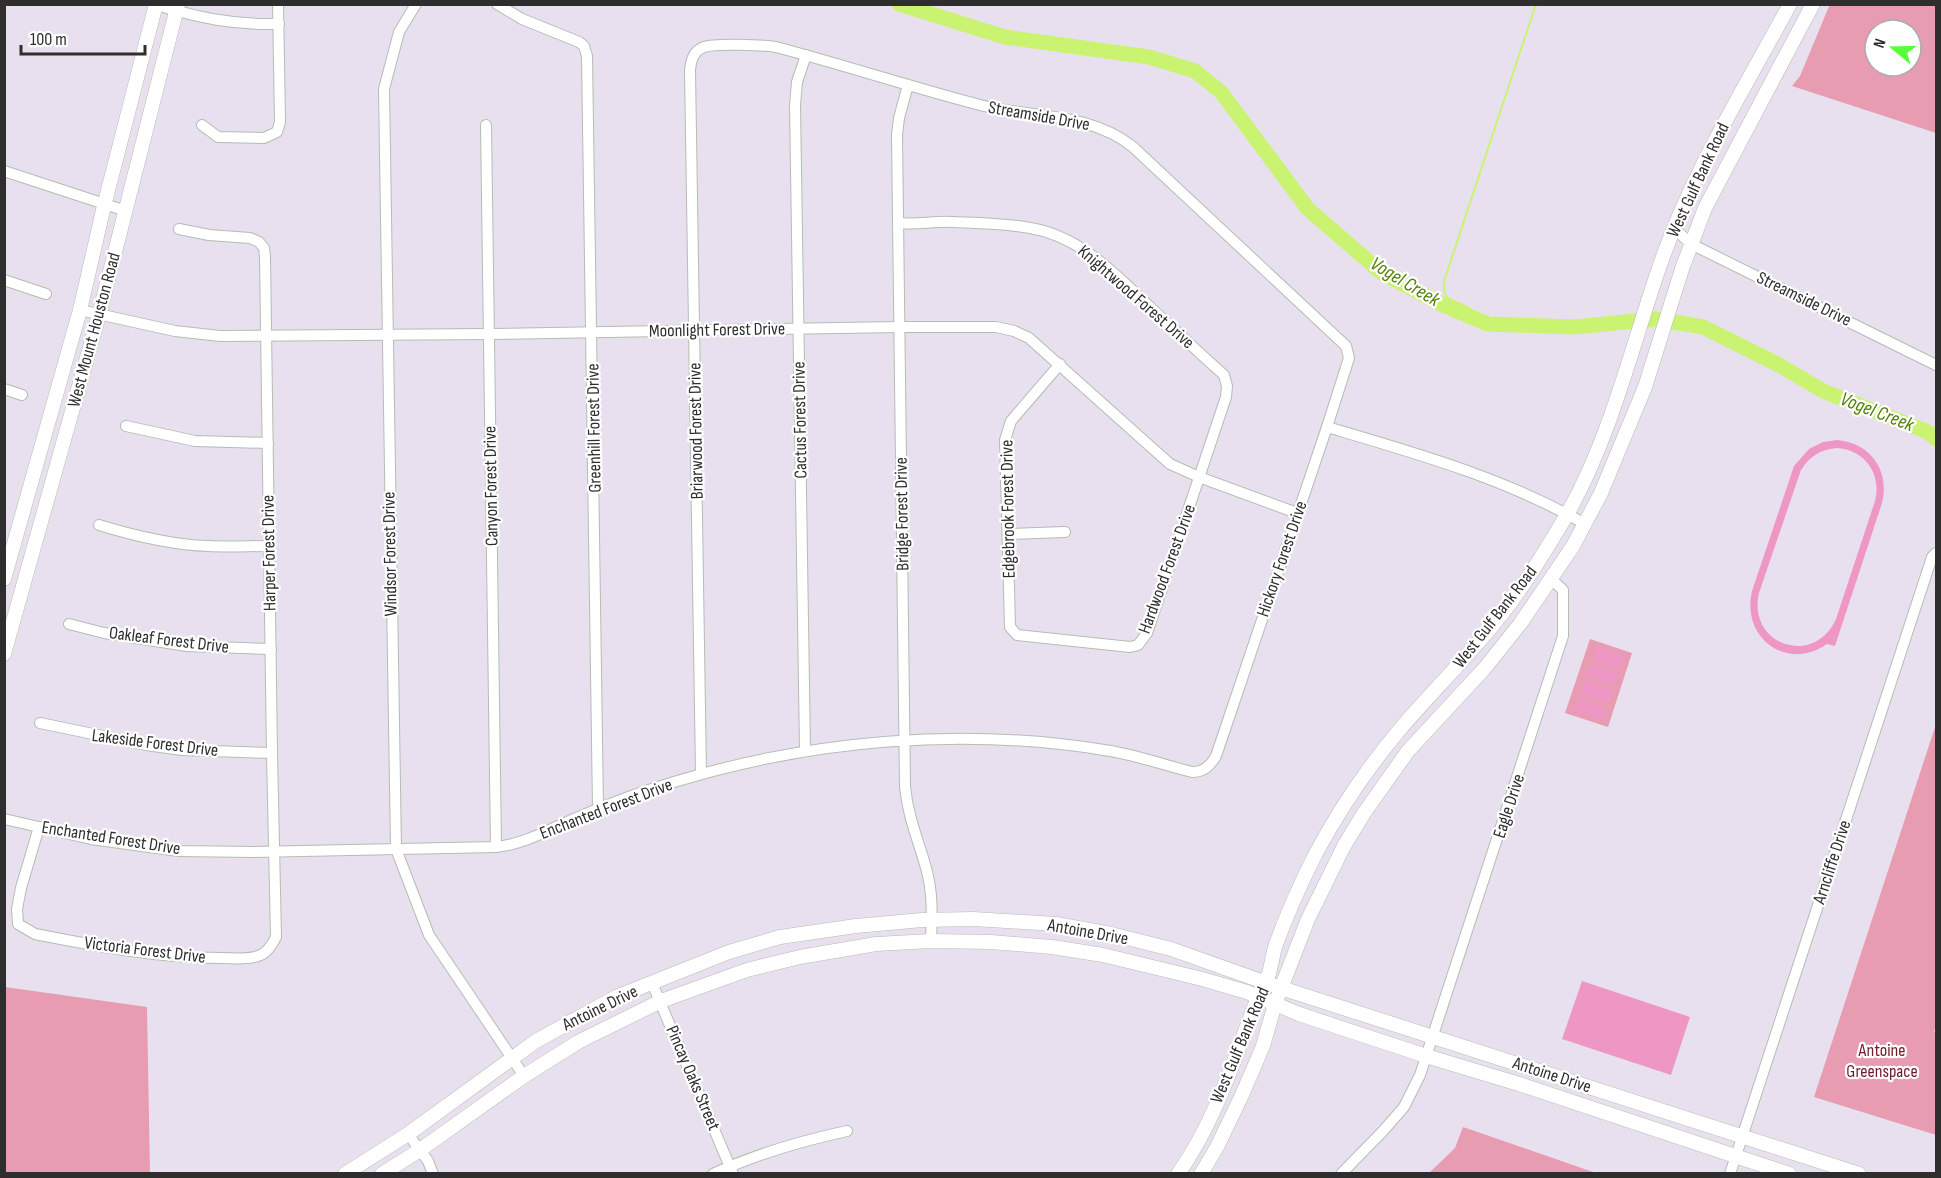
<svg xmlns="http://www.w3.org/2000/svg" width="1941" height="1178" viewBox="0 0 1941 1178" font-family="'Sofia Sans Condensed',sans-serif">
  <style>
    .green { fill: #e79cb2; fill-rule: evenodd }
    .pitch { fill: #ee97c5; fill-rule: evenodd }
    .lines { fill: none; stroke-linecap: round; stroke-linejoin: round }
    .stream { stroke: #caf371; stroke-width: 2 }
    .river { stroke: #caf371; stroke-width: 15 }
    .street-casing { stroke: #b3beb0; stroke-width: 12 }
    .secondary-casing { stroke: #b3beb0; stroke-width: 15 }
    .street { stroke: #fff; stroke-width: 10 }
    .secondary { stroke: #fff; stroke-width: 14 }
    .labels { text-anchor: middle; dominant-baseline: central; stroke-width: 4.5; stroke-linejoin: round; paint-order: stroke }
    .street-label { font-size: 18px; fill: #2e2e2e; stroke: #fff }
    .park-label { font-size: 18px; fill: #701927; stroke: #fff }
    .water-label { font-size: 20px; font-style: italic; fill: #53810b; stroke: #fff }
  </style>
  <rect width="100%" height="100%" fill="#e9e0ef"/>
  <g class="green">
    <path d="M 1830,4 L 1936,5 L 1936,133 L 1792,86 L 1800,76 ZM 1875,30 L 1911,30 L 1911,66 L 1875,66 Z"/>
    <path d="M 1590,639 L 1632,653 L 1608,727 L 1565,713 Z"/>
    <path d="M 1936,724 L 1936,1024 L 1934,1032 L 1936,1033 L 1936,1135 L 1814,1097 Z"/>
    <path d="M 5,987 L 147,1007 L 150,1173 L 5,1173 Z"/>
    <path d="M 1463,1127 L 1596,1173 L 1429,1173 L 1455,1148 Z"/>
  </g>
  <g class="pitch">
    <path d="M 1837,440 C 1871,443 1890,471 1882,503 L 1835,646 L 1827,644 C 1787,672 1741,638 1752,591 L 1794,466 L 1809,449 L 1823,442 ZM 1837,448 C 1865,450 1882,474 1875,501 L 1836,619 C 1814,668 1747,645 1759,593 L 1801,470 C 1810,456 1821,449 1837,448 Z"/>
    <path d="M 1596,646 L 1625,656 L 1620,669 L 1592,659 Z"/>
    <path d="M 1591,663 L 1619,673 L 1615,686 L 1586,676 Z"/>
    <path d="M 1585,681 L 1614,690 L 1609,704 L 1580,694 Z"/>
    <path d="M 1579,698 L 1607,708 L 1603,721 L 1574,711 Z"/>
    <path d="M 1582,981 L 1690,1017 L 1671,1075 L 1562,1039 Z"/>
  </g>
  <g class="lines">
    <path class="stream" d="M 1476,319 C 1473,314 1471,309 1467,307 C 1453,299 1442,302 1444,281 L 1536,4"/>
    <path class="river" d="M 899,4 L 1005,37 L 1149,57 L 1195,71 L 1221,92 L 1308,209 L 1382,273 L 1441,304 L 1476,319 L 1488,324 L 1574,327 L 1656,319 L 1703,327 L 1779,365 L 1823,391 L 1928,432 L 1936,439"/>
    <g class="street-casing">
      <g id="street">
        <path d="M 416,4 L 399,32 L 384,89 L 396,849 L 429,935 L 524,1076"/>
        <path d="M 497,4 L 522,19 L 579,42 L 584,46 L 587,56 L 598,808"/>
        <path d="M 156,5 C 201,18 232,25 279,24"/>
        <path d="M 908,85 L 899,118 L 897,135 L 905,787 C 908,817 918,839 926,868 C 933,892 932,916 931,941"/>
        <path d="M 202,125 L 218,137 L 264,138 L 277,132 L 280,122 L 278,4"/>
        <path d="M 486,125 L 496,847"/>
        <path d="M 4,171 L 126,211"/>
        <path d="M 898,223 C 916,225 934,221 952,222 C 978,223 1004,223 1030,228 C 1080,236 1115,274 1150,307 C 1175,330 1199,353 1224,375 L 1227,386 L 1226,397 L 1147,633 L 1138,645 L 1130,647 L 1017,635 L 1010,627 L 1005,440 L 1011,421 L 1060,364"/>
        <path d="M 1674,228 L 1691,244 L 1936,365"/>
        <path d="M 4,280 L 46,294"/>
        <path d="M 80,310 L 175,331 L 220,336 L 489,334 L 899,327 L 996,327 L 1014,331 L 1029,338 L 1170,464 L 1199,477 L 1297,513"/>
        <path d="M 4,389 L 22,395"/>
        <path d="M 126,426 L 195,441 L 268,443"/>
        <path d="M 1327,427 C 1415,453 1505,478 1585,524"/>
        <path d="M 99,525 C 135,536 171,545 208,546 C 229,547 249,546 269,546"/>
        <path d="M 1008,534 L 1065,532"/>
        <path d="M 69,624 L 104,633 L 187,646 L 271,649"/>
        <path d="M 40,723 L 146,745 L 182,750 L 272,753"/>
        <path d="M 805,750 L 795,105 L 797,82 L 806,55"/>
        <path d="M 4,819 L 91,839 L 178,851 L 253,852 L 496,847 C 525,844 550,829 576,818 C 608,804 640,792 674,782 C 812,740 962,727 1104,750 C 1134,754 1163,765 1192,772 C 1204,772 1210,766 1216,756 L 1327,427 L 1349,358 L 1346,346 L 1133,147 C 1090,112 1031,118 980,105 C 911,87 844,65 776,47 C 763,45 715,43 704,47 C 693,51 691,61 690,70 L 701,774"/>
        <path d="M 39,827 L 21,888 L 17,909 L 18,924 L 35,934 C 96,946 158,958 221,958 C 233,958 247,960 258,956 C 266,954 272,945 276,937 L 272,753 L 265,257 L 264,248 L 259,242 L 250,238 L 209,235 L 179,229"/>
        <path d="M 652,983 L 733,1174"/>
        <path d="M 408,1134 L 428,1161 L 433,1174"/>
        <path d="M 713,1174 C 756,1154 801,1141 847,1131"/>
        <path d="M 1341,1174 L 1383,1131 L 1404,1107 L 1420,1075 L 1563,636 L 1563,590 L 1551,579"/>
        <path d="M 1730,1174 L 1932,557 L 1936,553"/>
      </g>
    </g>
    <g class="secondary-casing">
      <g id="secondary">
        <path d="M 4,579 L 80,310 L 104,206 L 156,4"/>
        <path d="M 4,654 L 99,315 L 178,4"/>
        <path d="M 345,1174 L 408,1134 L 536,1041 L 616,997 L 729,952 L 780,937 L 856,926 L 922,920 L 973,919 L 1056,924 L 1111,934 L 1171,949 L 1281,988 L 1859,1174"/>
        <path d="M 382,1174 L 420,1150 L 524,1076 L 578,1042 L 661,1001 L 747,970 L 800,957 L 876,944 L 931,941 L 991,942 L 1052,947 L 1103,955 L 1202,979 L 1247,992 L 1299,1014 L 1426,1056 L 1519,1084 L 1789,1174"/>
        <path d="M 1178,1174 C 1213,1125 1232,1066 1253,1010 C 1257,1000 1263,990 1267,980 C 1271,969 1272,958 1275,947 C 1286,916 1300,885 1315,855 C 1339,810 1368,767 1401,728 C 1437,686 1478,647 1511,602 C 1531,575 1548,546 1565,518 C 1610,440 1630,352 1659,268 C 1691,174 1743,91 1790,4"/>
        <path d="M 1201,1174 L 1217,1147 L 1242,1095 L 1263,1046 L 1275,1004 L 1308,919 L 1344,846 L 1364,813 L 1408,751 L 1484,669 L 1520,624 L 1573,546 L 1601,493 L 1645,387 L 1682,269 L 1705,208 L 1813,4"/>
      </g>
    </g>
    <use href="#street" class="street"/>
    <use href="#secondary" class="secondary"/>
  </g>
  <g class="labels">
    <g class="street-label">
      <text transform="translate(1039 116) rotate(10)">Streamside Drive</text>
      <text transform="translate(1698 180) rotate(-65)">West Gulf Bank Road</text>
      <text transform="translate(1136 297) rotate(41)">Knightwood Forest Drive</text>
      <text transform="translate(1804 299) rotate(26)">Streamside Drive</text>
      <text transform="translate(94 330) rotate(-75)">West Mount Houston Road</text>
      <text transform="translate(717 330) rotate(-1)">Moonlight Forest Drive</text>
      <text transform="translate(800 420) rotate(-91)">Cactus Forest Drive</text>
      <text transform="translate(594 428) rotate(-91)">Greenhill Forest Drive</text>
      <text transform="translate(696 431) rotate(-91)">Briarwood Forest Drive</text>
      <text transform="translate(491 486) rotate(-91)">Canyon Forest Drive</text>
      <text transform="translate(1008 509) rotate(-91)">Edgebrook Forest Drive</text>
      <text transform="translate(902 514) rotate(-91)">Bridge Forest Drive</text>
      <text transform="translate(269 553) rotate(-91)">Harper Forest Drive</text>
      <text transform="translate(390 554) rotate(-91)">Windsor Forest Drive</text>
      <text transform="translate(1282 559) rotate(-71)">Hickory Forest Drive</text>
      <text transform="translate(1167 569) rotate(-70)">Hardwood Forest Drive</text>
      <text transform="translate(1495 617) rotate(-52)">West Gulf Bank Road</text>
      <text transform="translate(169 640) rotate(7)">Oakleaf Forest Drive</text>
      <text transform="translate(155 743) rotate(7)">Lakeside Forest Drive</text>
      <text transform="translate(1509 806) rotate(-72)">Eagle Drive</text>
      <text transform="translate(606 809) rotate(-21)">Enchanted Forest Drive</text>
      <text transform="translate(111 838) rotate(9)">Enchanted Forest Drive</text>
      <text transform="translate(1832 862) rotate(-72)">Arncliffe Drive</text>
      <text transform="translate(1088 932) rotate(10)">Antoine Drive</text>
      <text transform="translate(145 950) rotate(7)">Victoria Forest Drive</text>
      <text transform="translate(600 1008) rotate(-26)">Antoine Drive</text>
      <text transform="translate(1240 1045) rotate(-67)">West Gulf Bank Road</text>
      <text transform="translate(1552 1075) rotate(18)">Antoine Drive</text>
      <text transform="translate(693 1078) rotate(67)">Pincay Oaks Street</text>
    </g>
    <g class="park-label">
      <text x="1882" y="1050">Antoine<tspan x="1882" dy="21">Greenspace</tspan></text>
    </g>
    <g class="water-label">
      <text transform="translate(1405 282) rotate(31)">Vogel Creek</text>
      <text transform="translate(1877 412) rotate(21)">Vogel Creek</text>
    </g>
  </g>
  <rect width="1941" height="1178" fill="none" stroke="#2e2e2e" stroke-width="12"/>
  <g transform="translate(1893 48) rotate(289)"><circle r="28" fill="#ffffff" stroke="#ababab" stroke-width="1.5"/>
  <path d="M0-4.5L10 22L0 15L-10 22Z" fill="#58ff3d"/>
  <text y="-9" font-size="16" font-weight="bold" text-anchor="middle" fill="#2e2e2e">N</text>
  </g>
  <path d="M21 45v9h124v-9" fill="none" stroke="#2e2e2e" stroke-width="3"/>
  <text x="30" y="45" font-size="18" fill="#2e2e2e" stroke="#ffffff" stroke-width="4.5" paint-order="stroke">100 m</text>
</svg>
